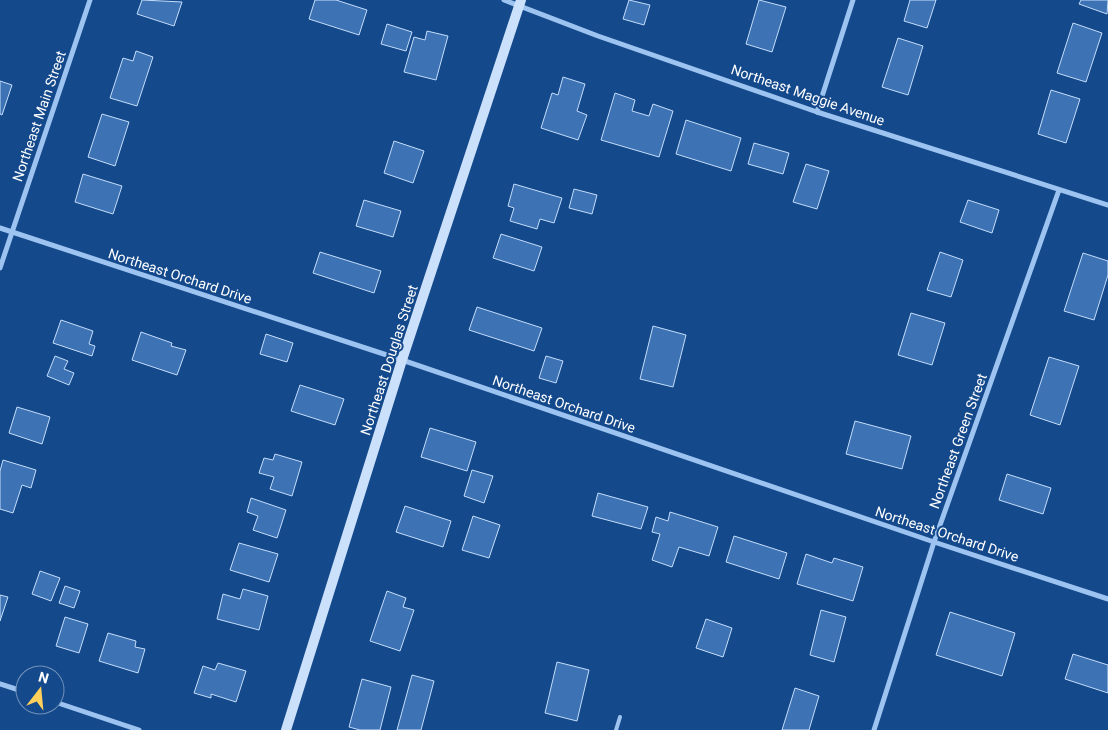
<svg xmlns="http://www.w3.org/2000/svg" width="1108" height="730" viewBox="0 0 1108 730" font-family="Roboto,sans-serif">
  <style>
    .building { fill: #3d73b5; stroke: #c4ddfb }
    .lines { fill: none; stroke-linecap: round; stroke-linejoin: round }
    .lane { stroke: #9dc3f0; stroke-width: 4 }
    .street { stroke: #9dc3f0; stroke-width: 5 }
    .secondary { stroke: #cbe0fb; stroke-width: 10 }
    .labels { text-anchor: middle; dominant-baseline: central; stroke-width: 4; stroke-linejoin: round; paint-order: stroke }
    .street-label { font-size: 14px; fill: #fff; stroke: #14498c }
  </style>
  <rect width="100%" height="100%" fill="#14498c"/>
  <g class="building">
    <path d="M 142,0 L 182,2 L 174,26 L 137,14 Z"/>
    <path d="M 315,0 L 336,0 L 367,10 L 359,35 L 309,19 Z"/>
    <path d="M 629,0 L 650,5 L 644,25 L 623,19 Z"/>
    <path d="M 759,0 L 786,7 L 772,52 L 746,44 Z"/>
    <path d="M 910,0 L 936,0 L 927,28 L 904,21 Z"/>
    <path d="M 1081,0 L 1108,0 L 1107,14 L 1079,4 Z"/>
    <path d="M 1073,23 L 1102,33 L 1086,82 L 1057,73 Z"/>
    <path d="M 387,24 L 412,32 L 406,51 L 381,44 Z"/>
    <path d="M 427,31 L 448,36 L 436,80 L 404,72 L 414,37 L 425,40 Z"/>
    <path d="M 898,38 L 923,46 L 908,95 L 882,87 Z"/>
    <path d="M 136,51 L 153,57 L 137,106 L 110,98 L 123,58 L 133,61 Z"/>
    <path d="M 563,77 L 585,84 L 577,111 L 587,115 L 578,140 L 541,128 L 552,93 L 558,95 Z"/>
    <path d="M 0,81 L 12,85 L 2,115 L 0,114 Z"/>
    <path d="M 1051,90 L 1080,99 L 1066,143 L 1038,134 Z"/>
    <path d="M 615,93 L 635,100 L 632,111 L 649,116 L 653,104 L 673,111 L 659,157 L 601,140 Z"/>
    <path d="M 102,114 L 129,122 L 115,166 L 88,157 Z"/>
    <path d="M 686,120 L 741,138 L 731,171 L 676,154 Z"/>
    <path d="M 394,141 L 424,151 L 413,183 L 384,173 Z"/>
    <path d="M 754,143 L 789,153 L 783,174 L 748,164 Z"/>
    <path d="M 806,164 L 829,171 L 817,209 L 793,202 Z"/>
    <path d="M 83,174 L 122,186 L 113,214 L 75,202 Z"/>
    <path d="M 514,184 L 562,198 L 554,223 L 540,219 L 537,229 L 510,221 L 514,208 L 508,206 Z"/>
    <path d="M 574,189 L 597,195 L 592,214 L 569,208 Z"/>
    <path d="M 364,200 L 401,211 L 393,237 L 356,226 Z"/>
    <path d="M 968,200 L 999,210 L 992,233 L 960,222 Z"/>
    <path d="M 501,234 L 542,247 L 534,271 L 493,258 Z"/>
    <path d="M 320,252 L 381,271 L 374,293 L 313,273 Z"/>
    <path d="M 940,252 L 963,260 L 951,297 L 927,290 Z"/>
    <path d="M 1083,253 L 1108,261 L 1108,275 L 1094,320 L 1064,311 Z"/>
    <path d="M 477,307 L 542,328 L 534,351 L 469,330 Z"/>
    <path d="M 911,313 L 945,323 L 932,365 L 898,355 Z"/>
    <path d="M 61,320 L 93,331 L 89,344 L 95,346 L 92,356 L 53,343 Z"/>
    <path d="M 653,326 L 686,335 L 673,387 L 640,379 Z"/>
    <path d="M 141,332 L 172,343 L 171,346 L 186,350 L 177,375 L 132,360 Z"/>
    <path d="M 266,334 L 293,343 L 287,362 L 260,354 Z"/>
    <path d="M 55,356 L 68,361 L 64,369 L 74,373 L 69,385 L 47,376 Z"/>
    <path d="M 546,356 L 563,361 L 556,383 L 539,378 Z"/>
    <path d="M 1049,357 L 1079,366 L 1060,425 L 1030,415 Z"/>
    <path d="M 300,385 L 344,399 L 335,425 L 291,411 Z"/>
    <path d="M 17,407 L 50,417 L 42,444 L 9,433 Z"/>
    <path d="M 855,421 L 911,436 L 902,469 L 846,454 Z"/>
    <path d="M 430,428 L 476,442 L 467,471 L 421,457 Z"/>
    <path d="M 275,454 L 302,462 L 292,496 L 270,489 L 274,477 L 259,473 L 264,458 L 273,460 Z"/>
    <path d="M 3,460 L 36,470 L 31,488 L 22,485 L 13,513 L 0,509 L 0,471 Z"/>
    <path d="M 472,470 L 493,476 L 484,503 L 464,496 Z"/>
    <path d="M 1007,474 L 1051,488 L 1043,514 L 999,500 Z"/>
    <path d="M 598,493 L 648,507 L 641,529 L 592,516 Z"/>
    <path d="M 251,498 L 286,510 L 277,538 L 253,530 L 258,516 L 247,512 Z"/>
    <path d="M 405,506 L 451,521 L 443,547 L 396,532 Z"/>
    <path d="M 670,512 L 718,527 L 709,556 L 679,547 L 672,567 L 652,560 L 660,534 L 652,532 L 656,517 L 668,521 Z"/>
    <path d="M 473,516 L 500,525 L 489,558 L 462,550 Z"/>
    <path d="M 734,536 L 787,553 L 779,579 L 726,562 Z"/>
    <path d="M 239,543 L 278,554 L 269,582 L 230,570 Z"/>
    <path d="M 806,554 L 832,563 L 834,558 L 863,567 L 853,601 L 797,584 Z"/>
    <path d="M 40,571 L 60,578 L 51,601 L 32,594 Z"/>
    <path d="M 65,586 L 80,591 L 74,608 L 59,603 Z"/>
    <path d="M 243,589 L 268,596 L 259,630 L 217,619 L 223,594 L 240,599 Z"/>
    <path d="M 387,591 L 406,598 L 403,607 L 414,610 L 400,651 L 370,641 Z"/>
    <path d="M 0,595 L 8,597 L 0,621 Z"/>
    <path d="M 821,610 L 846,617 L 834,662 L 810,655 Z"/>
    <path d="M 950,612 L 1015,633 L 1002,676 L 936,655 Z"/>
    <path d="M 65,617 L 88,624 L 79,653 L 56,646 Z"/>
    <path d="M 706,619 L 732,628 L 723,657 L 696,648 Z"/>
    <path d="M 108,633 L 136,641 L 135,647 L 145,649 L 138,673 L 99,661 Z"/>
    <path d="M 1073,654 L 1108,665 L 1108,693 L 1065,679 Z"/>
    <path d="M 557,662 L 589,670 L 577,721 L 545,713 Z"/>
    <path d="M 218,663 L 246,671 L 236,702 L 211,694 L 211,698 L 194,693 L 203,666 L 215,670 Z"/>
    <path d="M 412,675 L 434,681 L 421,730 L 397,730 Z"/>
    <path d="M 362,679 L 391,687 L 380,730 L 360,730 L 349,727 Z"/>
    <path d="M 795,688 L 819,696 L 809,730 L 782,730 Z"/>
  </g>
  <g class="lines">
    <path class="lane" d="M 616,730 L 620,717"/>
    <g class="street">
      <path d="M 504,0 L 598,36 L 817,112 L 1108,205"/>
      <path d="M 817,112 L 853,0"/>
      <path d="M 0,228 L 402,360 L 934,542 L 1108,599"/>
      <path d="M 0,268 L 90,0"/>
      <path d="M 0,684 L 25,692"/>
      <path d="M 55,702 L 139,730"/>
      <path d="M 874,730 L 934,542 L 1059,190"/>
    </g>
    <path class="secondary" d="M 286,730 L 402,360 L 521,0"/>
  </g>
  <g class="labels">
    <g class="street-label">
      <text transform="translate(808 95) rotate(19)">Northeast Maggie Avenue</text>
      <text transform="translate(39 116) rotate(-71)">Northeast Main Street</text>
      <text transform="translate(180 276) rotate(18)">Northeast Orchard Drive</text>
      <text transform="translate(389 360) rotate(-72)">Northeast Douglas Street</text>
      <text transform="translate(564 404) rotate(19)">Northeast Orchard Drive</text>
      <text transform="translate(958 441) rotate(-70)">Northeast Green Street</text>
      <text transform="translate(947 534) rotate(18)">Northeast Orchard Drive</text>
    </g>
  </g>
  <g transform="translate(40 690) rotate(16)"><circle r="24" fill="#14498c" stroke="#7292ba"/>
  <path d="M0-4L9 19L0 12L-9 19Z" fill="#ffd05c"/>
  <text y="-8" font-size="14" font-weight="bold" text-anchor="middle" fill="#ffffff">N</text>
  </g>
</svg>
